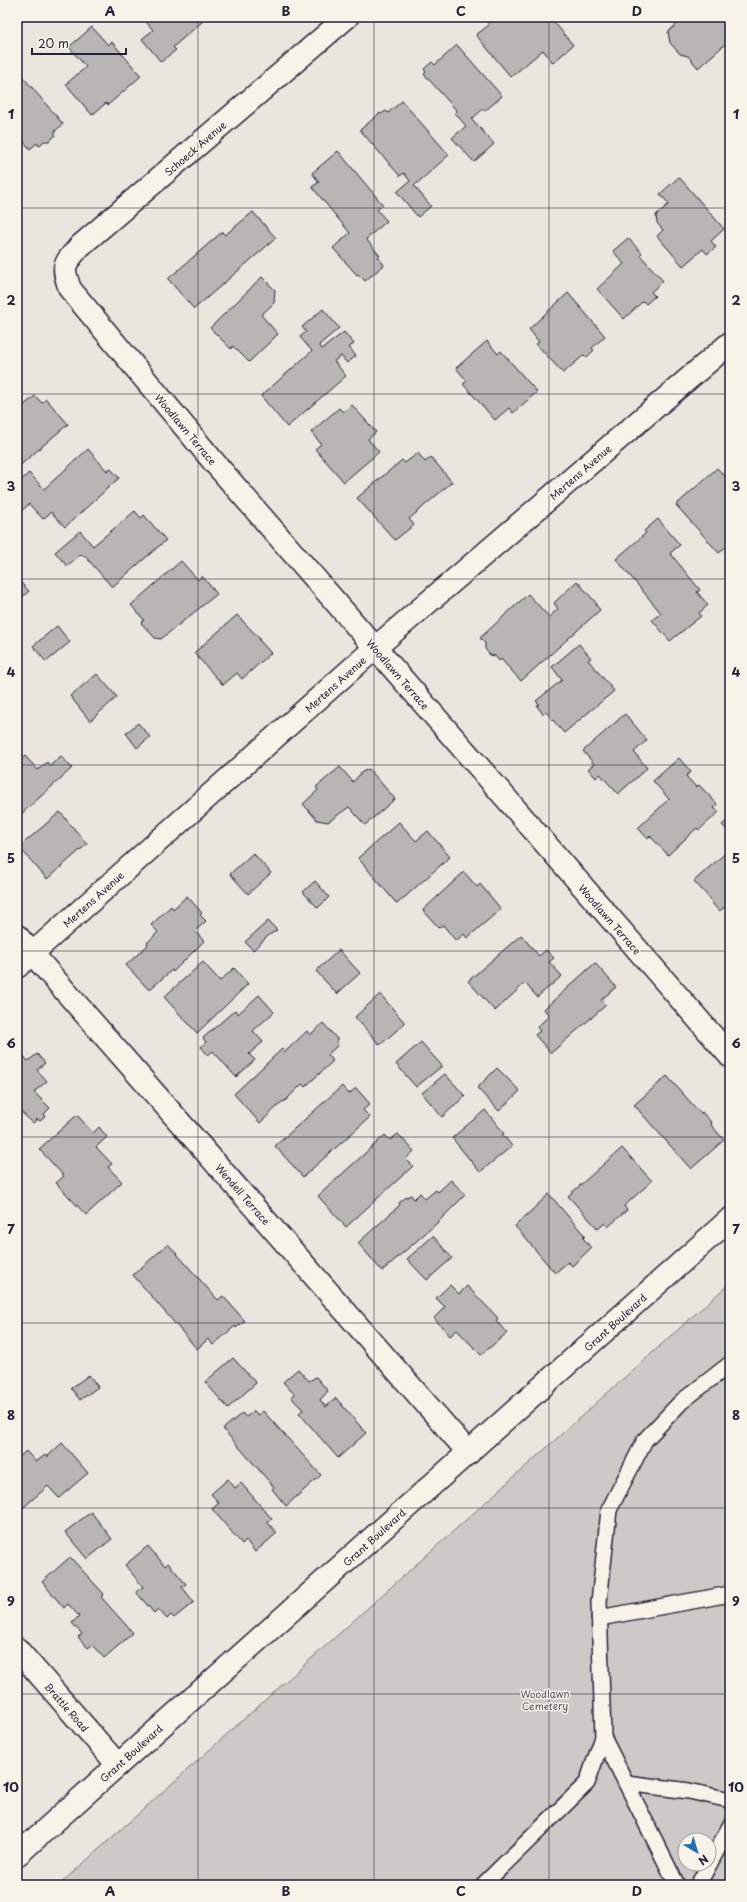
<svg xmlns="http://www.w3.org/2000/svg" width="747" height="1902" viewBox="0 0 747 1902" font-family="'Playpen Sans',sans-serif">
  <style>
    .green { fill: #cdc9c6; stroke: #787680; fill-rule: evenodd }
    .building { fill: #b8b6b5; stroke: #22223b }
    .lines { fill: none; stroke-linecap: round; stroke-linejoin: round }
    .lane-casing { stroke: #22223b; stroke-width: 18 }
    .street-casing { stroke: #22223b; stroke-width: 25 }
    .secondary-casing { stroke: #22223b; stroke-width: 25 }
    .lane { stroke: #f7f3e8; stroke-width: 15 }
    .street { stroke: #f7f3e8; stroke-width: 22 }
    .secondary { stroke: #f7f3e8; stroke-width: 22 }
    .grid { fill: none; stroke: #22223b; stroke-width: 1; stroke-opacity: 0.55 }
    .labels { text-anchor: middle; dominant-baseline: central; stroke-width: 3; stroke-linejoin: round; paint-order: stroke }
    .street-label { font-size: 10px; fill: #22223b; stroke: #f7f3e8 }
    .park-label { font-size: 10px; fill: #555465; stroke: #f7f3e8 }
    .neatline { fill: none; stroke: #22223b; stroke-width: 1.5 }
    .grid-label { font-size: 13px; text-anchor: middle; font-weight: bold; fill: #22223b }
  </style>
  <rect width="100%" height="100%" fill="#eae6de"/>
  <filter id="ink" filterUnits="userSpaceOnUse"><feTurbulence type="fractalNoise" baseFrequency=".025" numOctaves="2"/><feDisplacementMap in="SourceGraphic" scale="8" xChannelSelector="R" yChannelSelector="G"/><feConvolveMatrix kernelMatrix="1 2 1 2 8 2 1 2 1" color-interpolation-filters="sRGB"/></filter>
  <g filter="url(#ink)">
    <path class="green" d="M 730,1283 L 730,1885 L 59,1885 ZM 685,1840 L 709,1840 L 709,1864 L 685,1864 Z"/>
    <g class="building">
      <path d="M 142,17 L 199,17 L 203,21 L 173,47 L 176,50 L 161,62 L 142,39 L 153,30 Z"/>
      <path d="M 487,17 L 541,17 L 545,22 L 550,17 L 573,45 L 553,63 L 543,50 L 511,77 L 476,35 L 489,25 L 485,19 Z"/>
      <path d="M 679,17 L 730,17 L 730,40 L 698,68 L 688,56 L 680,54 L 670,43 L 668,32 L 678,23 L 676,19 Z"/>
      <path d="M 92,27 L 108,45 L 112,42 L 141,76 L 108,105 L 106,103 L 92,115 L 66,84 L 86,67 L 69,47 Z"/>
      <path d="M 457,45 L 502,96 L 485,111 L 483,109 L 472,119 L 494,144 L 474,162 L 452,138 L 466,126 L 455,113 L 457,111 L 424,74 L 426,72 L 424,69 L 432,62 L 435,65 Z"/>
      <path d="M 17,70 L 63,124 L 55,131 L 55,136 L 49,141 L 44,141 L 39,146 L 37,143 L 30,149 L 17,134 Z"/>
      <path d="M 730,71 L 730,81 L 725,75 Z"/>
      <path d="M 402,101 L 449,155 L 414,186 L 431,206 L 418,217 L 397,192 L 410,181 L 404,173 L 400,176 L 360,130 L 380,113 L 381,114 L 386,111 L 388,113 Z"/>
      <path d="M 338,151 L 383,205 L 377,210 L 387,221 L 366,239 L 380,256 L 378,257 L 384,265 L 365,281 L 358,274 L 357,275 L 333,248 L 350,233 L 312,187 L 319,182 L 312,173 Z"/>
      <path d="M 679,177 L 724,229 L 711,241 L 716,247 L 707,254 L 703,249 L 683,266 L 657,236 L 663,230 L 657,223 L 656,215 L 669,204 L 660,194 Z"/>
      <path d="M 253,212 L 276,238 L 194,309 L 168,279 L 222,232 L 225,235 Z"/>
      <path d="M 628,238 L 642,253 L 640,255 L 663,281 L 651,292 L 655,296 L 646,304 L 643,301 L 624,319 L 597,289 L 624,264 L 613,251 Z"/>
      <path d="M 262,277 L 275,290 L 274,303 L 261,315 L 278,334 L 249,362 L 233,346 L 231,349 L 210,328 Z"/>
      <path d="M 568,293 L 605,336 L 592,348 L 594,350 L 587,357 L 584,355 L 563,373 L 536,344 L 539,342 L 529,329 Z"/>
      <path d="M 323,309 L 339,328 L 319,345 L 322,349 L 344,332 L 354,344 L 349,347 L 356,356 L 347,363 L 341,356 L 334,361 L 346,376 L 287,427 L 261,396 L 312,351 L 300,337 L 306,332 L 302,327 Z"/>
      <path d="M 487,341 L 498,354 L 501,351 L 537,392 L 513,413 L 509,408 L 495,420 L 463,384 L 467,381 L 456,368 Z"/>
      <path d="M 35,396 L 42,403 L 46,399 L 68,424 L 17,468 L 17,411 Z"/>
      <path d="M 352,405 L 376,432 L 368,439 L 379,452 L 344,482 L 315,449 L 321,444 L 311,432 L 339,408 L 343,412 Z"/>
      <path d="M 88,449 L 107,471 L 110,468 L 119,478 L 65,527 L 51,512 L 43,519 L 29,504 L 19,513 L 17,511 L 17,484 L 29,473 L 44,489 Z"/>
      <path d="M 418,453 L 425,462 L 431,457 L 452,482 L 409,519 L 414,525 L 395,540 L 357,498 L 402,460 L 405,463 Z"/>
      <path d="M 717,468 L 730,482 L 730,543 L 719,553 L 676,505 Z"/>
      <path d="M 135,511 L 141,518 L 144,515 L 166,540 L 112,587 L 84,555 L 83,556 L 81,554 L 67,566 L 55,552 L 80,531 L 93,546 Z"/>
      <path d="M 658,519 L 680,545 L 670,553 L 700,590 L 697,592 L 708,605 L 699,613 L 701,616 L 670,641 L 652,620 L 661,613 L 616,559 L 646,533 L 644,531 Z"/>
      <path d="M 181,561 L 198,580 L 202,576 L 217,594 L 161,639 L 155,638 L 141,623 L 144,620 L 131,605 Z"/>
      <path d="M 17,579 L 29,591 L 17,602 Z"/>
      <path d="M 577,581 L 597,604 L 596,605 L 600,610 L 521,681 L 501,659 L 499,661 L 495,656 L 490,655 L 485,649 L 485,643 L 480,638 L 528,594 L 549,617 L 558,609 L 554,603 Z"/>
      <path d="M 237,615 L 260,639 L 259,640 L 271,653 L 242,679 L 237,673 L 223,685 L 194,653 Z"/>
      <path d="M 57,626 L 70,642 L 46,662 L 33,646 Z"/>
      <path d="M 579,644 L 591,658 L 588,660 L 614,691 L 564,733 L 546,712 L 543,714 L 537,706 L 539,704 L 536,701 L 562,680 L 552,667 Z"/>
      <path d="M 97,674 L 117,697 L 90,721 L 70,696 Z"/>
      <path d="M 625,714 L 647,740 L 634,752 L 647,768 L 618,794 L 600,774 L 596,778 L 588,769 L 594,764 L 583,751 Z"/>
      <path d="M 138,723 L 150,737 L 137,748 L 126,733 Z"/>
      <path d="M 25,756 L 38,770 L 47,762 L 50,766 L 61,756 L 72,768 L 17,818 L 17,763 Z"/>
      <path d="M 679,758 L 691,772 L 686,776 L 696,787 L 699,785 L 717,804 L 714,808 L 719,812 L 699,830 L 697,828 L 668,855 L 650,836 L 647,838 L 638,828 L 669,799 L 653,781 Z"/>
      <path d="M 340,767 L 353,782 L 362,772 L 369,769 L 395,799 L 365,825 L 349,807 L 328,822 L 317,820 L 303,804 L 318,790 L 316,787 Z"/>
      <path d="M 60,812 L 87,844 L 47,879 L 19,847 Z"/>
      <path d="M 730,818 L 730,833 L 722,825 Z"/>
      <path d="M 399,822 L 416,841 L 428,831 L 450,857 L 397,904 L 358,858 Z"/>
      <path d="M 730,849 L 730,904 L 719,911 L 712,903 L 713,902 L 694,881 Z"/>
      <path d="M 253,853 L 271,873 L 248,894 L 230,874 Z"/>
      <path d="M 464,872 L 477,887 L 480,884 L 501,909 L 467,938 L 464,934 L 456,941 L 443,925 L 439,928 L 423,910 Z"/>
      <path d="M 315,881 L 329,897 L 318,908 L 303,892 Z"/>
      <path d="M 187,896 L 202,913 L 200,915 L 206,921 L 195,931 L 204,941 L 173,972 L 172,970 L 149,990 L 126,965 L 148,945 L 147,943 L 158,932 L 151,925 L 171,906 L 173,909 Z"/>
      <path d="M 268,921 L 277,930 L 268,936 L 253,950 L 245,942 Z"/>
      <path d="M 521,935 L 539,956 L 546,950 L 554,958 L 549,962 L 562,976 L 537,997 L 525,983 L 495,1011 L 468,981 Z"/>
      <path d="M 339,950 L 360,973 L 337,994 L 316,971 Z"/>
      <path d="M 203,962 L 220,981 L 234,968 L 248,984 L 197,1033 L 164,997 Z"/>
      <path d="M 595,963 L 616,987 L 601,1000 L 606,1005 L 551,1053 L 535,1035 L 540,1031 L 537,1027 L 549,1016 L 544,1009 Z"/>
      <path d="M 380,994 L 405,1023 L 380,1045 L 355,1017 Z"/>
      <path d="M 259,995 L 274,1012 L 253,1031 L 263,1042 L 249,1054 L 255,1060 L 236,1077 L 213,1051 L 208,1055 L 201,1047 L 206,1042 L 203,1038 L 235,1010 L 238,1014 Z"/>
      <path d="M 323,1023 L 337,1039 L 337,1046 L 327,1055 L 333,1061 L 305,1087 L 302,1084 L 284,1102 L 283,1101 L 260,1123 L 234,1094 L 282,1049 L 285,1052 L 307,1031 L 310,1035 Z"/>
      <path d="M 421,1042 L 442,1066 L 416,1087 L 396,1064 Z"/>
      <path d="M 19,1051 L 28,1061 L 37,1054 L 45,1063 L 37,1070 L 47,1081 L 34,1092 L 50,1108 L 44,1114 L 46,1116 L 40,1121 L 37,1119 L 33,1123 L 17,1108 L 17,1052 Z"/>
      <path d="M 497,1068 L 520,1091 L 499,1111 L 477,1088 Z"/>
      <path d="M 445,1074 L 465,1096 L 442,1117 L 422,1093 Z"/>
      <path d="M 667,1076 L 701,1114 L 702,1112 L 712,1123 L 711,1125 L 724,1140 L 691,1169 L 634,1105 Z"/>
      <path d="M 342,1086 L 349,1094 L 356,1088 L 370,1104 L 363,1110 L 370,1117 L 303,1177 L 275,1146 Z"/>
      <path d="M 485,1110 L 504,1133 L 502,1134 L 512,1146 L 480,1172 L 452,1138 Z"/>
      <path d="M 77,1115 L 93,1133 L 99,1127 L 107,1137 L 96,1147 L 112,1164 L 108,1167 L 122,1182 L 86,1215 L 56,1183 L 64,1176 L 39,1149 Z"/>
      <path d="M 398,1134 L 414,1151 L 406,1159 L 413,1166 L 346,1227 L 318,1196 L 385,1135 L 390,1140 Z"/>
      <path d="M 622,1148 L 652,1181 L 624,1206 L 627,1210 L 608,1227 L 605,1223 L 598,1229 L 568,1196 Z"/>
      <path d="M 451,1180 L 465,1195 L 436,1224 L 382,1271 L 358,1243 L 400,1205 L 399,1203 L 405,1198 L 411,1195 L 414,1199 L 420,1193 L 425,1199 L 436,1190 L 438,1192 Z"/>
      <path d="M 549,1194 L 585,1236 L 583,1238 L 591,1248 L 572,1266 L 568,1262 L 555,1273 L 515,1226 Z"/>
      <path d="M 433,1236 L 452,1258 L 427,1280 L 407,1259 Z"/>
      <path d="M 168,1244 L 218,1300 L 223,1296 L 245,1321 L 236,1328 L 235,1326 L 213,1345 L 208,1339 L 197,1349 L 133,1275 Z"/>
      <path d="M 450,1285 L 459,1294 L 467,1286 L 498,1318 L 496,1321 L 507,1333 L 481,1355 L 457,1330 L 450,1336 L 434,1318 L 445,1307 L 436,1298 Z"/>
      <path d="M 233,1358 L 256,1383 L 228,1408 L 205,1382 Z"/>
      <path d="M 298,1369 L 309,1381 L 316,1377 L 328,1391 L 320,1400 L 326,1407 L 336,1398 L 366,1433 L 338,1458 L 299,1413 L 303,1410 L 291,1397 L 294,1394 L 283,1382 Z"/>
      <path d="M 89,1375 L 98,1387 L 80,1400 L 71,1388 Z"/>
      <path d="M 254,1411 L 258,1415 L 263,1411 L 321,1475 L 286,1506 L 272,1489 L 274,1487 L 223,1429 L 242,1413 L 246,1417 Z"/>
      <path d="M 62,1443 L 88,1473 L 59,1498 L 48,1486 L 17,1513 L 17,1459 L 26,1451 L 36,1462 L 45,1455 L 47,1457 Z"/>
      <path d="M 228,1479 L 235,1488 L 241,1483 L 272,1519 L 267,1522 L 277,1533 L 255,1552 L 246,1540 L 242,1544 L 212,1509 L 219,1503 L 211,1494 Z"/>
      <path d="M 91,1512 L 112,1539 L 87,1559 L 65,1532 Z"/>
      <path d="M 148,1546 L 165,1566 L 168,1563 L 186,1584 L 182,1587 L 194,1602 L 174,1618 L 171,1615 L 167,1619 L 158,1609 L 154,1613 L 136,1592 L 143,1587 L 125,1565 Z"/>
      <path d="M 70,1557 L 104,1594 L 101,1597 L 133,1633 L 104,1658 L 92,1645 L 88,1648 L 78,1637 L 82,1634 L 72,1623 L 79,1616 L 68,1604 L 64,1608 L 42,1582 Z"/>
    </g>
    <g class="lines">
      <g class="lane-casing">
        <g id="lane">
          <path d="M 599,1618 L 730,1594"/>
          <path d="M 603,1737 L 677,1885"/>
          <path d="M 626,1783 L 689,1791 L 730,1800"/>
          <path d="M 483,1885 L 587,1783 L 603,1737 L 599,1602 L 609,1510 L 645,1440 L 681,1402 L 730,1364"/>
          <path d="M 698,1885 L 730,1826"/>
        </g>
      </g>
      <g class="street-casing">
        <g id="street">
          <path d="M 347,17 L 80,246 C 64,265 61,264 70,289 L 213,461 L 730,1056"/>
          <path d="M 17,936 L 469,1453"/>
          <path d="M 17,967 L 375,648 L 730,343"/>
          <path d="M 17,1649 L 118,1765"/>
        </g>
      </g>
      <g class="secondary-casing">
        <path id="secondary" d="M 17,1855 L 730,1219"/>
      </g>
      <use href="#lane" class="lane"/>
      <use href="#street" class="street"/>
      <use href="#secondary" class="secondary"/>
    </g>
  </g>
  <path class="grid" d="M 198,17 L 198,1885M 374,17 L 374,1885M 549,17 L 549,1885M 17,208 L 730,208M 17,394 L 730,394M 17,579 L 730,579M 17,765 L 730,765M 17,951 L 730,951M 17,1137 L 730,1137M 17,1323 L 730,1323M 17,1508 L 730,1508M 17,1694 L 730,1694"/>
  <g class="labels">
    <g class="street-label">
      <text transform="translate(195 148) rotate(-41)">Schoeck Avenue</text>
      <text transform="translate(186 429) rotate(50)">Woodlawn Terrace</text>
      <text transform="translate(580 472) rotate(-41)">Mertens Avenue</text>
      <text transform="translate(398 674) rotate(49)">Woodlawn Terrace</text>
      <text transform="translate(335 684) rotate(-42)">Mertens Avenue</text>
      <text transform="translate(93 899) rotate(-42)">Mertens Avenue</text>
      <text transform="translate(610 919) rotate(49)">Woodlawn Terrace</text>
      <text transform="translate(243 1194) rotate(49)">Wendell Terrace</text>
      <text transform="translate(615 1322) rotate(-42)">Grant Boulevard</text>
      <text transform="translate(374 1537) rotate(-42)">Grant Boulevard</text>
      <text transform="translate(67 1707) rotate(49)">Brattle Road</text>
      <text transform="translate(131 1753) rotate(-42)">Grant Boulevard</text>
    </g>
    <g class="park-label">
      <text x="545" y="1693">Woodlawn<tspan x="545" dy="12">Cemetery</tspan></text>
    </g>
  </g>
  <rect width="747" height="1902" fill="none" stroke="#f7f3e8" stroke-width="44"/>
  <g transform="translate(697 1852) rotate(142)"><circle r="19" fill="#f7f3e8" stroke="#a29fa3"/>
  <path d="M0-3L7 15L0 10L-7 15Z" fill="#1f6fb2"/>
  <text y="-6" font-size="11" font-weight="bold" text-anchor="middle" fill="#22223b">N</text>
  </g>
  <path d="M32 48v6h94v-6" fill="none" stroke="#22223b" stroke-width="2"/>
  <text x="38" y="48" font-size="12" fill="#22223b" stroke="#f7f3e8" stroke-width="3" paint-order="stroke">20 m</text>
  <rect x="22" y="22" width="703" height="1858" class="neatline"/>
  <g class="grid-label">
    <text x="110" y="16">A</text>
    <text x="286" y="16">B</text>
    <text x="461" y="16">C</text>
    <text x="637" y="16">D</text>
    <text x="11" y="119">1</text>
    <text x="736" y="119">1</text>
    <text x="11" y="305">2</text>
    <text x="736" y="305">2</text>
    <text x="11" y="491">3</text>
    <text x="736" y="491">3</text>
    <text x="11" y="677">4</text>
    <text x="736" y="677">4</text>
    <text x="11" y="863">5</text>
    <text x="736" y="863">5</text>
    <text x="11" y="1048">6</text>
    <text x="736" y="1048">6</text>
    <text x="11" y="1234">7</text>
    <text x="736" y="1234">7</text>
    <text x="11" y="1420">8</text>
    <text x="736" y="1420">8</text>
    <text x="11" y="1606">9</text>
    <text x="736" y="1606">9</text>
    <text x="11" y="1792">10</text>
    <text x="736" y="1792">10</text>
    <text x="110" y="1896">A</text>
    <text x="286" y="1896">B</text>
    <text x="461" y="1896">C</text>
    <text x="637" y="1896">D</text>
  </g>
</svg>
